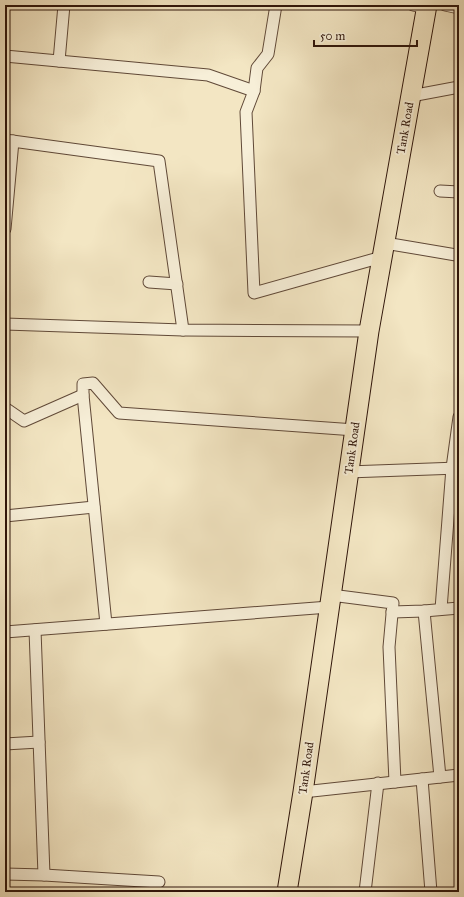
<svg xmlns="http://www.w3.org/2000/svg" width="464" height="897" viewBox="0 0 464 897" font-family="'IM FELL Great Primer',serif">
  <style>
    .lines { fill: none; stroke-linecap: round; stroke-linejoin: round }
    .minor-casing { stroke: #604938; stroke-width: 13 }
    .trunk-casing { stroke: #2f150a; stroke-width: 21 }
    .minor { stroke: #f7efd8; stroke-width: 11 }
    .trunk { stroke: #f3e6c3; stroke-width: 19 }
    .labels { text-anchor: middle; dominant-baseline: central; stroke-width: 4; stroke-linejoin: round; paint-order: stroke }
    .street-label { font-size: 12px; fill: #2f150a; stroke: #f7efd8 }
  </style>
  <rect width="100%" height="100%" fill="#f3e6c3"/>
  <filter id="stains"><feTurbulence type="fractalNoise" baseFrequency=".005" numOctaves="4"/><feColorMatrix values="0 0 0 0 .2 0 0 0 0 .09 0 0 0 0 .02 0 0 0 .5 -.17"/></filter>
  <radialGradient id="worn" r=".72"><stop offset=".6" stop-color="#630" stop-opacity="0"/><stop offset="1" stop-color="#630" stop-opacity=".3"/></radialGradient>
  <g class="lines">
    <g class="minor-casing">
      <g id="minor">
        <path d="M 276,5 L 268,54 L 257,68 L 254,91 L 246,112 L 254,293 L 382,257"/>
        <path d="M 413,5 L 427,8"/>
        <path d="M 445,5 L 459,8"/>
        <path d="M 5,56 L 208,75 L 254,91"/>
        <path d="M 59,61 L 64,5"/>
        <path d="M 411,96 L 459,87"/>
        <path d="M 5,140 L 159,161 L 183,330"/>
        <path d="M 440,191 L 459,192"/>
        <path d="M 5,229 L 13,141"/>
        <path d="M 385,243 L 456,255"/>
        <path d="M 149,282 L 177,284"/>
        <path d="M 5,324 L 183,330 L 369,331"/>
        <path d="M 5,411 L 8,410 L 24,421 L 83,395"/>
        <path d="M 348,472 L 458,468"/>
        <path d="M 5,516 L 94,507"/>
        <path d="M 331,595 L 393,603 L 389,647 L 395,782"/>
        <path d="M 441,609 L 452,468 L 459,417"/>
        <path d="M 424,611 L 440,777"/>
        <path d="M 392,612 L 424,611 L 459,608"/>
        <path d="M 106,624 L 83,395 L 83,384 L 93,383 L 119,413 L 355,430"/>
        <path d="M 35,630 L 44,875"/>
        <path d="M 5,632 L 329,607"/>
        <path d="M 5,744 L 39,742"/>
        <path d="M 422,779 L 431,892"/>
        <path d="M 303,792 L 459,775"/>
        <path d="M 5,874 L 44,875 L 159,882"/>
        <path d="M 365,892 L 378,783"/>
      </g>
    </g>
    <g class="trunk-casing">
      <path id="trunk" d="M 287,892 L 303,792 L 369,331 L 427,5"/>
    </g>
    <use href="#minor" class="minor"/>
    <use href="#trunk" class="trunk"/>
  </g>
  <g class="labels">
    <g class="street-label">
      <text transform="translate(405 128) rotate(-80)">Tank Road</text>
      <text transform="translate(352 448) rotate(-82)">Tank Road</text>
      <text transform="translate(306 768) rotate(-82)">Tank Road</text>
    </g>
  </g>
  <rect width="464" height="897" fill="none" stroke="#f3e6c3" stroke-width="20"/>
  <rect x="6" y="6" width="452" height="885" fill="none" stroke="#2f150a" stroke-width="2"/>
  <rect x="10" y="10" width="444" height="877" fill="none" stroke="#2f150a"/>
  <path d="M314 40v6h103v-6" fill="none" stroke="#2f150a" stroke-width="2"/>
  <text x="320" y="40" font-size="12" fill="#2f150a" stroke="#f7efd8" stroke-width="3" paint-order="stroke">50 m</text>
  <rect width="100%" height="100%" filter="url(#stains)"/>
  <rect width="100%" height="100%" fill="url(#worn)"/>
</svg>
